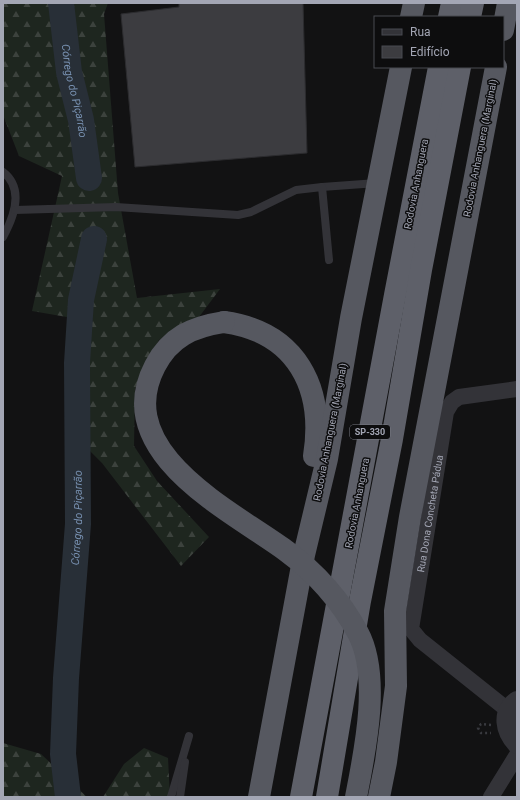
<svg xmlns="http://www.w3.org/2000/svg" width="520" height="800" viewBox="0 0 520 800" font-family="Roboto,sans-serif">
  <style>
    .forest { fill: url(#forest-firs) }
    .lines { fill: none; stroke-linecap: round; stroke-linejoin: round }
    .river { stroke: #282f37; stroke-width: 26 }
    .building { fill: #3c3c40; stroke: #2c2c2f }
    .path { stroke: #393a3f; stroke-width: 2.5; stroke-dasharray: 2 3; stroke-linecap: butt }
    .service { stroke: #333338; stroke-width: 8 }
    .minor { stroke: #333338; stroke-width: 16 }
    .tertiary { stroke: #333338; stroke-width: 20 }
    .trunk { stroke: #565860; stroke-width: 22 }
    .motorway { stroke: #5e6069; stroke-width: 22 }
    .trunk-bridge { stroke: #565860; stroke-width: 22 }
    .labels { text-anchor: middle; dominant-baseline: central; stroke-width: 3; stroke-linejoin: round; paint-order: stroke }
    .shield { fill: #0d0d0e; stroke: #767882; stroke-width: 1 }
    .shield-label { font-size: 9px; font-weight: bold; fill: #a3a6b4 }
    .street-label { font-size: 10px; fill: #a3a6b4; stroke: #0d0d0e }
    .water-label { font-size: 11px; font-style: italic; fill: #7891b1; stroke: #0d0d0e }
  </style>
  <defs>
    <pattern id="forest-firs" width="22" height="20" patternUnits="userSpaceOnUse"><rect width="22" height="20" fill="#1e261f"/><path d="M5 1l3.5 6h-7zM16 11l3.5 6h-7z" fill="#3c423d"/></pattern>
  </defs>
  <rect width="100%" height="100%" fill="#121213"/>
  <g class="forest">
    <path d="M 3,3 L 108,3 L 104,14 L 118,193 L 137,298 L 220,289 L 199,317 L 159,340 L 135,389 L 134,446 L 157,481 L 209,537 L 181,566 L 102,463 L 87,448 L 90,321 L 32,311 L 62,176 L 19,156 L 3,115 Z"/>
    <path d="M 3,743 L 41,754 L 87,797 L 3,797 Z"/>
    <path d="M 144,748 L 168,758 L 170,797 L 103,797 L 124,764 Z"/>
  </g>
  <g class="lines">
    <g class="river">
      <path id="s1" d="M 61,3 L 69,72 L 81,120 L 89,178"/>
      <path id="s2" d="M 68,797 L 63,754 L 66,678 L 78,524 L 77,363 L 81,300 L 94,239"/>
    </g>
  </g>
  <path class="building" d="M 179,3 L 303,3 L 307,153 L 135,167 L 121,14 L 179,7 Z"/>
  <g class="lines">
    <path class="path" d="M 491,725 L 481,724 L 478,728 L 481,733 L 491,733"/>
    <g class="service">
      <path d="M 3,172 C 25,189 14,217 3,237"/>
      <path d="M 322,187 L 377,183"/>
      <path d="M 15,210 L 116,207 L 238,215 L 251,212 L 296,190 L 322,187 L 329,260"/>
      <path d="M 171,797 L 189,736"/>
      <path d="M 180,797 L 185,762"/>
    </g>
    <g class="minor">
      <path id="s3" d="M 509,711 L 420,640 L 411,629 L 446,412 L 452,402 L 459,397 L 517,389"/>
      <path d="M 491,797 L 517,755"/>
    </g>
    <path class="tertiary" d="M 517,701 C 501,713 505,731 517,744"/>
    <g class="trunk">
      <path d="M 411,17 L 414,3"/>
      <path d="M 503,30 L 508,3"/>
      <path d="M 224,322 C 296,332 325,387 314,456"/>
      <path d="M 259,797 L 304,555 L 327,459 L 351,318 L 401,67"/>
      <path d="M 379,797 L 386,762 L 396,686 L 395,611 L 410,517 L 496,67"/>
    </g>
    <g class="motorway">
      <path d="M 449,17 L 452,3"/>
      <path d="M 470,17 L 473,3"/>
      <path d="M 301,797 L 395,295 L 439,67"/>
      <path d="M 327,797 L 360,601 L 392,439 L 421,270 L 460,67"/>
    </g>
    <path class="trunk-bridge" d="M 224,322 C 192,327 170,337 155,366 C 110,452 230,510 285,550 C 315,572 341,601 358,633 C 381,676 365,751 356,797"/>
  </g>
  <g class="labels">
    <rect class="shield" x="350" y="425" width="40" height="14" rx="3"/>
    <g class="shield-label">
      <text x="370" y="432">SP-330</text>
    </g>
    <g class="street-label">
      <text transform="translate(480 148) rotate(-79)">Rodovia Anhanguera (Marginal)</text>
      <text transform="translate(416 184) rotate(-79)">Rodovia Anhanguera</text>
      <text transform="translate(330 432) rotate(-79)">Rodovia Anhanguera (Marginal)</text>
      <text transform="translate(357 503) rotate(-79)">Rodovia Anhanguera</text>
      <text stroke="none"><textPath href="#s3" startOffset="245">Rua Dona Concheta Pádua</textPath></text>
    </g>
    <g class="water-label">
      <text stroke="none"><textPath href="#s1" startOffset="89">Córrego do Piçarrão</textPath></text>
      <text stroke="none"><textPath href="#s2" startOffset="280">Córrego do Piçarrão</textPath></text>
    </g>
  </g>
  <rect width="520" height="800" fill="none" stroke="#a3a6b4" stroke-width="8"/>
  <rect x="374" y="16" width="130" height="52" fill="#0d0d0e" stroke="#494a50"/>
  <rect x="382" y="29" width="20" height="6" fill="#333338" stroke="#494a50"/>
  <text x="410" y="36" font-size="12" fill="#a3a6b4">Rua</text>
  <rect x="382" y="46" width="20" height="12" fill="#3c3c40" stroke="#494a50"/>
  <text x="410" y="56" font-size="12" fill="#a3a6b4">Edifício</text>
</svg>
